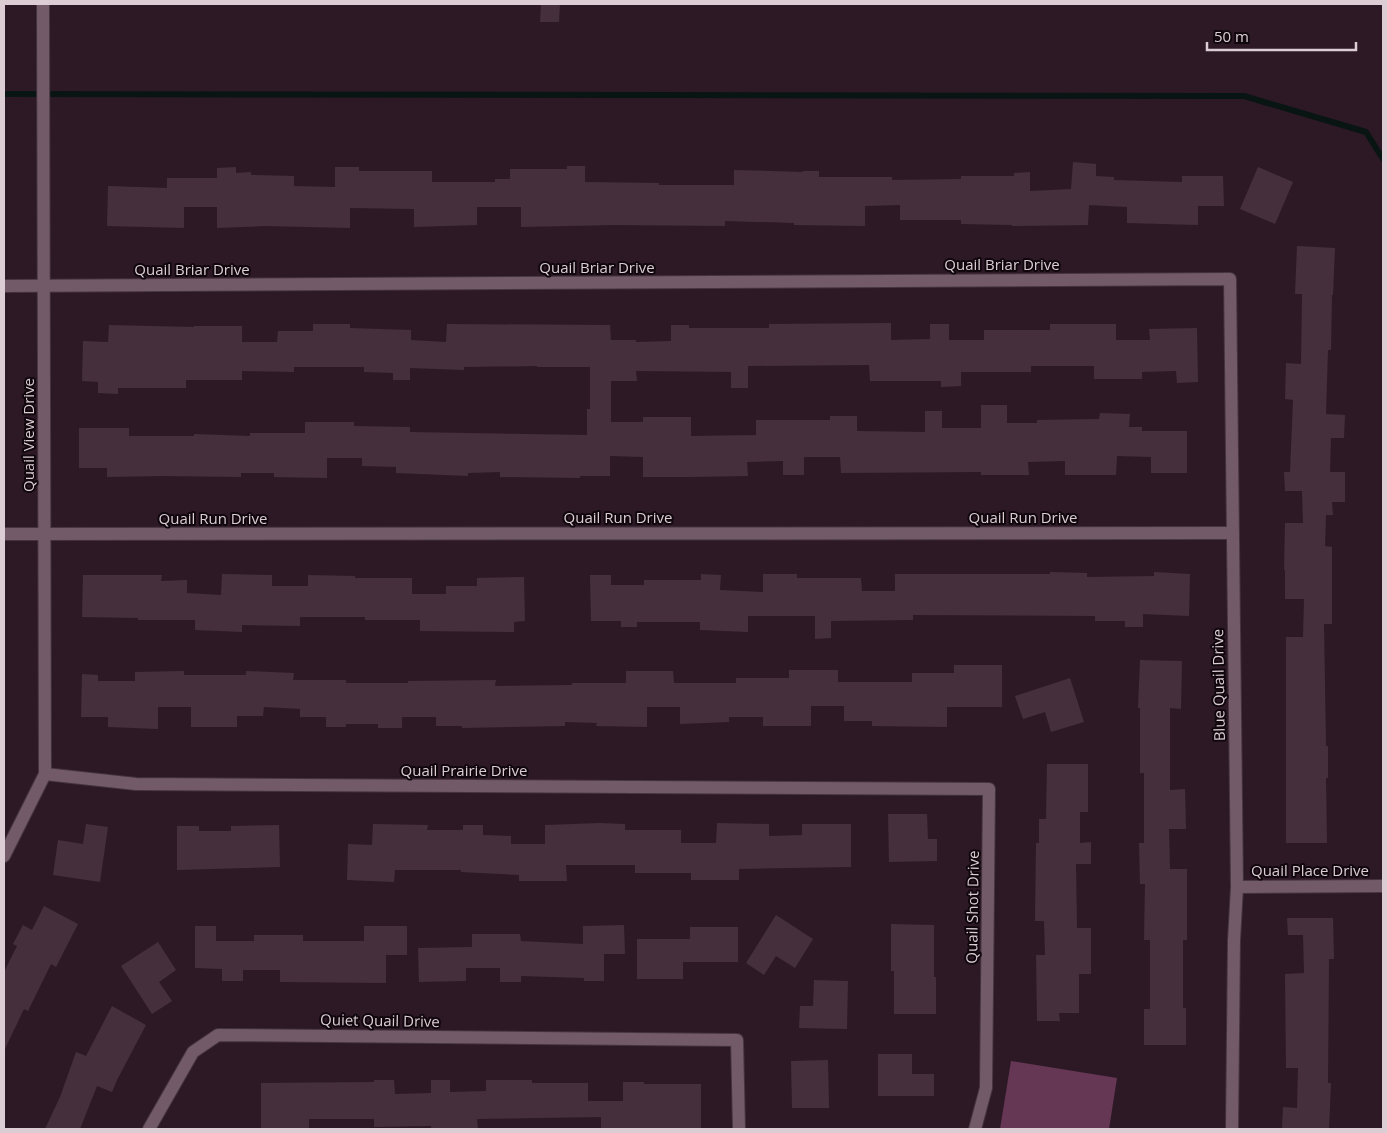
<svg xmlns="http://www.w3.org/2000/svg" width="1387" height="1133" viewBox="0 0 1387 1133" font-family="'Open Sans',sans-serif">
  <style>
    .green { fill: #663755 }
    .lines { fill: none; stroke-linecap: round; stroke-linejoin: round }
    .stream { stroke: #081512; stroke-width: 6 }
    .building { fill: #452f3d }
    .minor-casing { stroke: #45343f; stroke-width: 14 }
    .minor { stroke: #725a68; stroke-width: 12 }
    .labels { text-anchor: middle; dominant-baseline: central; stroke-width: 4; stroke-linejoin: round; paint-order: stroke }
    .street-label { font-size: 15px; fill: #dccdd5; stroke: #10070d }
  </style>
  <rect width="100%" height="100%" fill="#2d1926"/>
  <path class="green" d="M 1011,1061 L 1117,1078 L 1109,1129 L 1000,1129 Z"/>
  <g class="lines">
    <path class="stream" d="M 4,94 L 1244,96 L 1366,132 L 1383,159"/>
  </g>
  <g class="building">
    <path d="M 541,4 L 560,4 L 559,22 L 540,22 Z"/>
    <path d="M 1073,162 L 1096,164 L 1096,176 L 1114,177 L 1114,180 L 1182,182 L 1182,176 L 1223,176 L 1224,206 L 1198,206 L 1198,225 L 1127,223 L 1127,207 L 1089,205 L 1088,225 L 1012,226 L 1012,225 L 961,224 L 961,220 L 900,220 L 900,205 L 865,206 L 865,226 L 794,225 L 794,223 L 725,221 L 725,226 L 615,225 L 521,227 L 521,207 L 477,207 L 477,225 L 414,227 L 414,209 L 350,208 L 350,228 L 265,226 L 217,228 L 217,207 L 184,207 L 184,228 L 107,226 L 108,186 L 167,188 L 167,178 L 217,178 L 217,168 L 236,167 L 236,173 L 251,172 L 251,175 L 294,176 L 294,186 L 335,187 L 335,167 L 359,167 L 359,171 L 432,171 L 432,182 L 495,182 L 495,179 L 510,179 L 510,169 L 567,169 L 567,166 L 585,166 L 585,182 L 659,183 L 659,185 L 734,185 L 734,170 L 803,172 L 803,171 L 819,171 L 819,177 L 892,177 L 892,180 L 961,179 L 961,176 L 1014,176 L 1014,173 L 1030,172 L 1030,191 L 1071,189 Z"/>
    <path d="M 1258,167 L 1293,182 L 1275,224 L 1240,209 Z"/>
    <path d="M 1297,246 L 1335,248 L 1333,295 L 1332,295 L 1331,350 L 1328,350 L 1326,414 L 1345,415 L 1344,438 L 1331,438 L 1330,472 L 1345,472 L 1345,502 L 1332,502 L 1333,515 L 1326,515 L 1325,546 L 1332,547 L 1332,624 L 1324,624 L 1326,746 L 1328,746 L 1328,778 L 1326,778 L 1327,843 L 1286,843 L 1286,637 L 1303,637 L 1304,599 L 1285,599 L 1285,570 L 1284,570 L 1285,523 L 1303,523 L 1302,491 L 1285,491 L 1284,472 L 1290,472 L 1293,400 L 1285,399 L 1286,363 L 1301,364 L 1302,294 L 1295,294 Z"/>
    <path d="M 891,323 L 891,340 L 930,339 L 930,324 L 949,324 L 949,340 L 984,340 L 984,330 L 1050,330 L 1050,324 L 1116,324 L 1116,340 L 1150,340 L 1149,329 L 1197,328 L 1198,382 L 1177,383 L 1176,371 L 1142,372 L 1142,379 L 1094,379 L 1094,366 L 1031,366 L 1031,372 L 961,372 L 961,386 L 941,387 L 941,381 L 870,381 L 869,365 L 748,366 L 748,388 L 731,388 L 731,372 L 636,371 L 637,381 L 611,381 L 611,422 L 643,422 L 643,417 L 691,417 L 691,436 L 756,435 L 756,420 L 830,420 L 830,416 L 857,416 L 857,431 L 925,432 L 925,411 L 942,411 L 942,428 L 981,428 L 981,405 L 1007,405 L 1007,423 L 1037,423 L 1037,420 L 1099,419 L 1100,413 L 1130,414 L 1129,427 L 1142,427 L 1142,431 L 1187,431 L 1187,473 L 1151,473 L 1151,457 L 1117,456 L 1116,475 L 1065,475 L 1065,461 L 1028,462 L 1029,475 L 981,475 L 981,472 L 841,473 L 840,457 L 804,457 L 804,475 L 783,475 L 783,461 L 747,462 L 748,476 L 690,477 L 643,477 L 643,457 L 610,456 L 610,476 L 580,476 L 580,478 L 500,477 L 500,472 L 468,473 L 468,476 L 396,473 L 396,467 L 362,466 L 362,458 L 327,458 L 327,478 L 274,477 L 274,473 L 241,473 L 241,477 L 161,476 L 107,477 L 107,468 L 79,468 L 79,428 L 129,428 L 129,436 L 194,436 L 194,434 L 250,436 L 250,433 L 305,433 L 305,422 L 354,422 L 354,426 L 410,427 L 410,432 L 587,435 L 587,409 L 590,409 L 590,367 L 537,367 L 537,366 L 464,367 L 464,370 L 410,368 L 410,380 L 393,380 L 393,373 L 364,372 L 364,367 L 294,367 L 294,372 L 242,371 L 242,380 L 186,380 L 186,388 L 118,388 L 118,394 L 98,393 L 98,382 L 82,381 L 83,341 L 108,342 L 109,325 L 194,327 L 194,326 L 242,326 L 242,342 L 277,342 L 278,331 L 313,331 L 313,324 L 350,324 L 350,328 L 411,330 L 411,340 L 446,342 L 447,324 L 610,325 L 611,340 L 636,340 L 636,342 L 671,341 L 671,325 L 689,325 L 689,328 L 769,328 L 769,324 Z"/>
    <path d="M 1050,572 L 1087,573 L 1087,577 L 1154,576 L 1154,572 L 1190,574 L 1189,616 L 1143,614 L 1143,627 L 1125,627 L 1125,621 L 1095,621 L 1095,616 L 913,615 L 913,620 L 831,621 L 831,638 L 815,639 L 815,616 L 748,616 L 748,632 L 700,630 L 700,622 L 637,622 L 637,627 L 621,627 L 621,621 L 591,621 L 590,575 L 611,575 L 611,585 L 644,585 L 644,580 L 701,580 L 701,574 L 721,575 L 720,590 L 763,592 L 763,574 L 797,574 L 797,578 L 861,578 L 862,591 L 895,591 L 895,574 L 1050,574 Z"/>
    <path d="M 222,574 L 272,575 L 272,586 L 308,586 L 308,575 L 355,576 L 355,578 L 412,578 L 412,594 L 446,594 L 446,586 L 477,586 L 477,578 L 524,577 L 525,621 L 514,622 L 514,632 L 420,631 L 420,620 L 365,620 L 365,617 L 300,617 L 300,626 L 242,625 L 242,632 L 195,630 L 195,620 L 138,620 L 138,618 L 82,617 L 83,575 L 162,575 L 161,581 L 187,580 L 187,593 L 221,595 Z"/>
    <path d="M 1140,660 L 1182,661 L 1181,709 L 1170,708 L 1170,790 L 1185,789 L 1186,829 L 1169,829 L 1170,869 L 1187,869 L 1187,940 L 1183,940 L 1183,1008 L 1186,1008 L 1186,1045 L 1144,1045 L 1144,1009 L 1150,1009 L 1150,940 L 1144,940 L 1145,884 L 1140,884 L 1139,843 L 1144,843 L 1144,773 L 1140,773 L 1140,708 L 1138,708 Z"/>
    <path d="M 954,665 L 1002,665 L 1002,707 L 947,707 L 947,727 L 872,726 L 872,721 L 844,721 L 844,706 L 811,706 L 811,726 L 763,726 L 763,717 L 729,717 L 729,722 L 680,724 L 680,707 L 647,707 L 647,727 L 596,726 L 597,723 L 565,722 L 565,726 L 462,728 L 462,726 L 436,726 L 436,717 L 402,717 L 402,728 L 378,728 L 378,724 L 346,724 L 346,727 L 326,727 L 326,717 L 300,717 L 300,709 L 264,707 L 263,716 L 237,716 L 237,727 L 191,727 L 191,707 L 158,707 L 158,729 L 108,727 L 108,717 L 81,717 L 82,674 L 98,675 L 98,681 L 135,681 L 135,672 L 184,671 L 184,675 L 246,675 L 246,671 L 294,673 L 293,680 L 346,680 L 346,683 L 408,683 L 408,681 L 496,680 L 495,686 L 572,685 L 572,683 L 626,683 L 626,671 L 673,671 L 674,683 L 736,683 L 736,678 L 789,678 L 789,670 L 838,670 L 838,682 L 912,682 L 912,673 L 954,673 Z"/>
    <path d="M 1070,678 L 1084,722 L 1051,732 L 1045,712 L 1023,719 L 1015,696 Z"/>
    <path d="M 1047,764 L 1088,764 L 1088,812 L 1080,812 L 1080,843 L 1091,842 L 1091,864 L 1076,864 L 1077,928 L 1091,928 L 1091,974 L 1079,974 L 1079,1013 L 1059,1013 L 1060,1021 L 1037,1021 L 1036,955 L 1045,955 L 1044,921 L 1035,921 L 1036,843 L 1039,843 L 1039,819 L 1046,819 Z"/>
    <path d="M 888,814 L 927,814 L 928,839 L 937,839 L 937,861 L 889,862 Z"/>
    <path d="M 717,823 L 769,824 L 769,836 L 802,835 L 802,824 L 851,824 L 851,867 L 739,869 L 739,880 L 691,880 L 691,873 L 635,873 L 635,865 L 566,865 L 567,881 L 519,881 L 519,875 L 461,872 L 461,870 L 395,870 L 394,882 L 347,880 L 348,844 L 372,845 L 373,824 L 428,825 L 427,830 L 463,830 L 463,825 L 483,825 L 483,835 L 511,836 L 511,844 L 545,844 L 545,825 L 600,823 L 625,824 L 625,830 L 681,830 L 681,843 L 716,843 Z"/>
    <path d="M 86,824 L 108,827 L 100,882 L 53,875 L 58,840 L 83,844 Z"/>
    <path d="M 279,825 L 280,867 L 177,870 L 177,826 L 199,826 L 199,831 L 231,831 L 231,826 Z"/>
    <path d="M 44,906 L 78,924 L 56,967 L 51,964 L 28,1011 L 24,1009 L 4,1051 L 4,972 L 17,946 L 13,944 L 23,925 L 32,930 Z"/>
    <path d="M 776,915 L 813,939 L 795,968 L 776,956 L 764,975 L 746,963 Z"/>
    <path d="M 1287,918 L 1333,918 L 1334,959 L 1329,959 L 1328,1083 L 1331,1083 L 1329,1129 L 1282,1129 L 1283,1107 L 1297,1108 L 1298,1068 L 1286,1068 L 1285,974 L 1304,973 L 1303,935 L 1288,935 Z"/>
    <path d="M 891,924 L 934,925 L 934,977 L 936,977 L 936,1014 L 894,1014 L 894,971 L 891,971 Z"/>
    <path d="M 624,925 L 625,954 L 604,954 L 604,981 L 584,981 L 584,978 L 521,976 L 521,982 L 500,982 L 500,968 L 466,968 L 466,981 L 419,982 L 418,948 L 472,947 L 472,934 L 520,934 L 521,941 L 583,944 L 583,926 Z"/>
    <path d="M 195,926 L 216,926 L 216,941 L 254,941 L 254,935 L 303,935 L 303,941 L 364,941 L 364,926 L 407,926 L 407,955 L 386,955 L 386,983 L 280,982 L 280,970 L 243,970 L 243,981 L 222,981 L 222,969 L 195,968 Z"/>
    <path d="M 690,927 L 738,927 L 738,962 L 683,962 L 683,979 L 637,979 L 637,939 L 690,939 Z"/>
    <path d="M 158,942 L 176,970 L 159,982 L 172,1001 L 152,1014 L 121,966 Z"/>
    <path d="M 814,980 L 848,981 L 847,1029 L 799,1028 L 800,1006 L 813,1006 Z"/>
    <path d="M 112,1006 L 146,1025 L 117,1080 L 112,1092 L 97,1086 L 80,1129 L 45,1129 L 60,1097 L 76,1052 L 86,1056 Z"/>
    <path d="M 878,1054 L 912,1054 L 912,1074 L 934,1074 L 934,1096 L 878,1096 Z"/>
    <path d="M 828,1060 L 829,1108 L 792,1108 L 791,1061 Z"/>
    <path d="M 374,1080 L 394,1080 L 395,1094 L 431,1093 L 431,1080 L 450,1080 L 450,1092 L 486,1091 L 486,1080 L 532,1080 L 532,1083 L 588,1083 L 588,1101 L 623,1101 L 623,1082 L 644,1082 L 644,1084 L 701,1084 L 701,1129 L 601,1129 L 601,1117 L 477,1119 L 478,1129 L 431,1129 L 431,1126 L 374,1127 L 374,1119 L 309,1119 L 309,1129 L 261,1129 L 261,1083 L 374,1082 Z"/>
  </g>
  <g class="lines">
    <g class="minor-casing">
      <g id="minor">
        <path d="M 4,286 L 1230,279 L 1237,887 L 1234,940 L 1232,1129"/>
        <path d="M 4,534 L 1233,533"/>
        <path d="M 45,774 L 136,784 L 989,789 L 986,1088 L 975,1129"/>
        <path d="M 4,856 L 45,774 L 43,4"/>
        <path d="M 1237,887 L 1383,886"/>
        <path d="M 149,1129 L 193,1052 L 218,1035 L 737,1040 L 739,1129"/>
      </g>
    </g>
    <use href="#minor" class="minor"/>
  </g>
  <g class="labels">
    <g class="street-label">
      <text x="1002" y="264">Quail Briar Drive</text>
      <text x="597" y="267">Quail Briar Drive</text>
      <text x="192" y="269">Quail Briar Drive</text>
      <text transform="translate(28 435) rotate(-90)">Quail View Drive</text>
      <text x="618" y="517">Quail Run Drive</text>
      <text x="1023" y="517">Quail Run Drive</text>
      <text x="213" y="518">Quail Run Drive</text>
      <text transform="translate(1218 685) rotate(-91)">Blue Quail Drive</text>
      <text x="464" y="770">Quail Prairie Drive</text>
      <text x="1310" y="870">Quail Place Drive</text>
      <text transform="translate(972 907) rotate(-89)">Quail Shot Drive</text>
      <text transform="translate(380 1020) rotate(1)">Quiet Quail Drive</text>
    </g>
  </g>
  <rect width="1387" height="1133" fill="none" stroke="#dccdd5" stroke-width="10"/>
  <path d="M1207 42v8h149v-8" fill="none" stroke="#dccdd5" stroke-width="2.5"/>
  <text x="1214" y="42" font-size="15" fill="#dccdd5" stroke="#10070d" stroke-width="4" paint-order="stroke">50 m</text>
</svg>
